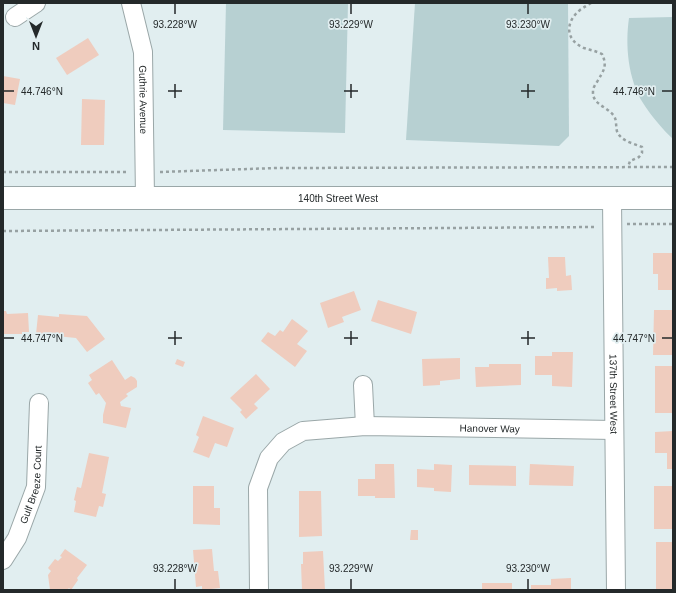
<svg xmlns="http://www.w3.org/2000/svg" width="676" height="593" viewBox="0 0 676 593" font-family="Arial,sans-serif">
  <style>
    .green { fill: #b7d0d2 }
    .building { fill: #efccbe }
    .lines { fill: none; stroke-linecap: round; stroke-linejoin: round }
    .street-casing { stroke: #9aa7a8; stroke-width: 20 }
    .secondary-casing { stroke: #9aa7a8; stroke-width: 24 }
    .path { stroke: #97a1a2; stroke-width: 2.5; stroke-dasharray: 3 3; stroke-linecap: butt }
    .street { stroke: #fff; stroke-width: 18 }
    .secondary { stroke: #fff; stroke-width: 22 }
    .ticks { fill: none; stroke: #24292a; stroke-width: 1.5 }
    .labels { text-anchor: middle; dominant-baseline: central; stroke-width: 3.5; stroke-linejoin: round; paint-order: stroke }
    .street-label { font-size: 10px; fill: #24292a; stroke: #e1eef0 }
    .ticks-label { font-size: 10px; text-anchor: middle; fill: #24292a; stroke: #e1eef0; stroke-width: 3.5; stroke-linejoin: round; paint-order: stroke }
  </style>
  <rect width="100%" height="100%" fill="#e1eef0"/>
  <g class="green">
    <path d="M 226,3 L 348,3 L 345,133 L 223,130 Z"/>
    <path d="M 415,3 L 568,3 L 569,136 L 559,146 L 406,140 Z"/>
    <path d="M 673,17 L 673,139 C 664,131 649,113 643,103 C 628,79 625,45 629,18 Z"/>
  </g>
  <g class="building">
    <path d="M 88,38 L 99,55 L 67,75 L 56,58 Z"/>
    <path d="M 3,76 L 20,79 L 15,105 L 3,103 Z"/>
    <path d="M 82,99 L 105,100 L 104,145 L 81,145 Z"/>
    <path d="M 653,253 L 673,253 L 673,290 L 658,290 L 658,274 L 653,274 Z"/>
    <path d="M 548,257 L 565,257 L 566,276 L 571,275 L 572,290 L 557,291 L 557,288 L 546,289 L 546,278 L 549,278 Z"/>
    <path d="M 354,291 L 361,310 L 342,317 L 344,322 L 328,328 L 320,303 Z"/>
    <path d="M 378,300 L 417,312 L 411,334 L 371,321 Z"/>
    <path d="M 654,310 L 673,310 L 673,355 L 653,355 Z"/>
    <path d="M 3,311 L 6,311 L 7,314 L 28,313 L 29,332 L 22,332 L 22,334 L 3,334 Z"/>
    <path d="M 59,314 L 87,316 L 105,339 L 87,352 L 76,338 L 36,334 L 38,315 L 59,317 Z"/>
    <path d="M 292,319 L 308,331 L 297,344 L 307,351 L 295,367 L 261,341 L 268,332 L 275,336 L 280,330 L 283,332 Z"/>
    <path d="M 552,352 L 573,352 L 572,387 L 552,386 L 552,375 L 535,375 L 535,356 L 552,356 Z"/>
    <path d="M 460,358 L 460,379 L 440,381 L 440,385 L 423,386 L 422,359 Z"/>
    <path d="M 177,359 L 185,362 L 183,367 L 175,364 Z"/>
    <path d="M 112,360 L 125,380 L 131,376 L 135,378 L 137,381 L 137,387 L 126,394 L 128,396 L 120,402 L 121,406 L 131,408 L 126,428 L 103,423 L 103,415 L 106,403 L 99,393 L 96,395 L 88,383 L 92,380 L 89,375 Z"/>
    <path d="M 489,364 L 521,364 L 521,385 L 476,387 L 475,367 L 489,367 Z"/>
    <rect x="655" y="366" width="18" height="47"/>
    <path d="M 256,374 L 270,389 L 254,404 L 258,408 L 246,419 L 240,412 L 242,410 L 230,398 Z"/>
    <path d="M 203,416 L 234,428 L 227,447 L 215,443 L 209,458 L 193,452 L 199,437 L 196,435 Z"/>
    <path d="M 673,431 L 673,469 L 667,469 L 667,453 L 655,453 L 655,432 Z"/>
    <path d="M 89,453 L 109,457 L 102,493 L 106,494 L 103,507 L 99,506 L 96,517 L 74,512 L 76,501 L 74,500 L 77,487 L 81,488 Z"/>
    <path d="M 375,464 L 394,464 L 395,498 L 375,498 L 375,496 L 358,496 L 358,479 L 375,479 Z"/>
    <path d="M 434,464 L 452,465 L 451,492 L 434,491 L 434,488 L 417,487 L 417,469 L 434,470 Z"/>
    <path d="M 530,464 L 574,466 L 573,486 L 529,485 Z"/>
    <path d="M 469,465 L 516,466 L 516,486 L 469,485 Z"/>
    <path d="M 193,486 L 214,486 L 214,508 L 220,508 L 220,525 L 193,524 Z"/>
    <rect x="654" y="486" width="19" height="43"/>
    <path d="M 299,491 L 321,491 L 322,536 L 299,537 Z"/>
    <path d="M 411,530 L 418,530 L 418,540 L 410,540 Z"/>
    <rect x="656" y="542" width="17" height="47"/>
    <path d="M 65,549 L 87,565 L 77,578 L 78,580 L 71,590 L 69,588 L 67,590 L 50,590 L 48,575 L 51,571 L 48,568 L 55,559 L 58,561 L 62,557 L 60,556 Z"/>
    <path d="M 212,549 L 214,571 L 218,571 L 220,588 L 202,590 L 202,586 L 196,587 L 193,550 Z"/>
    <path d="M 323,551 L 325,590 L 302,590 L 301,564 L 303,564 L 303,552 Z"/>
    <path d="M 571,578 L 571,590 L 531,590 L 531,585 L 551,585 L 551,579 Z"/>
    <rect x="482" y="583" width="30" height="7"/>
  </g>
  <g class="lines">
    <g class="street-casing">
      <g id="street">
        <path id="s1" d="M 131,3 L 143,52 L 145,198"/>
        <path d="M 15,17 L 36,3"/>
        <path id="s2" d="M 612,199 L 616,590"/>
        <path d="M 363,385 L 365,426"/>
        <path id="s3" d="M 3,560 L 17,538 L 36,487 L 39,403"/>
        <path id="s4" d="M 259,590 L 258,488 L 269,458 L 283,442 L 303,431 L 365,426 L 614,430"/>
      </g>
    </g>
    <g class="secondary-casing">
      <g id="secondary">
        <path id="s5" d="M 3,198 L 673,198"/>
      </g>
    </g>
    <g class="path">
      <path d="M 591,3 C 588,5 584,7 580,10 C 565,22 565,40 584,48 C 590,50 596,51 602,54 C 608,67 603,71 597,82 C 595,85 593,88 593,91 C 592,105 607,106 614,116 C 618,122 614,131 620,136 C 625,142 635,144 642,147 L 642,153 L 639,157 L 630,161 L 628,167"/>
      <path d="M 3,172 L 129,172"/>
      <path d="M 160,172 L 277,168 L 673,167"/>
      <path d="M 627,224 L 673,224"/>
      <path d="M 3,231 L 596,227"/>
    </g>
    <use href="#street" class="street"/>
    <use href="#secondary" class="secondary"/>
  </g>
  <path class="ticks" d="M 175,4 L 175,14M 351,4 L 351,14M 528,4 L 528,14M 175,84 L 175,98M 351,84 L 351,98M 528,84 L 528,98M 4,91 L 14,91M 168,91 L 182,91M 344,91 L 358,91M 521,91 L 535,91M 662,91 L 672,91M 175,331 L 175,345M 351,331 L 351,345M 528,331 L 528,345M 4,338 L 14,338M 168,338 L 182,338M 344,338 L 358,338M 521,338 L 535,338M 662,338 L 672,338M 175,579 L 175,589M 351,579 L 351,589M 528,579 L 528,589"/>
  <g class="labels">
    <g class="street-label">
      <text stroke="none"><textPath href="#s1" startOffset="98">Guthrie Avenue</textPath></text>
      <text stroke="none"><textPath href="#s5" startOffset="335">140th Street West</textPath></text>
      <text stroke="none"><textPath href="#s2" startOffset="195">137th Street West</textPath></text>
      <text stroke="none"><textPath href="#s4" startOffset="365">Hanover Way</textPath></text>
      <text stroke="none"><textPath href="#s3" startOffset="82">Gulf Breeze Court</textPath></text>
    </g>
  </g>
  <g class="ticks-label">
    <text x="175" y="28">93.228°W</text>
    <text x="351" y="28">93.229°W</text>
    <text x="528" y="28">93.230°W</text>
    <text x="634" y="95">44.746°N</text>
    <text x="42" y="95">44.746°N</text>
    <text x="634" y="342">44.747°N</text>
    <text x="42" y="342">44.747°N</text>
    <text x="175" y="572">93.228°W</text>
    <text x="351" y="572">93.229°W</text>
    <text x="528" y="572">93.230°W</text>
  </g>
  <rect width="676" height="593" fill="none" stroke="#24292a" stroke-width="8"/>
  <g transform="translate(36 36) rotate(180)" stroke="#e1eef0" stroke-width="3" paint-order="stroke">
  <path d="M0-3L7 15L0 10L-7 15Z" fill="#24292a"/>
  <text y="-6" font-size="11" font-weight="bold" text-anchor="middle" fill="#24292a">N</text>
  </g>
</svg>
